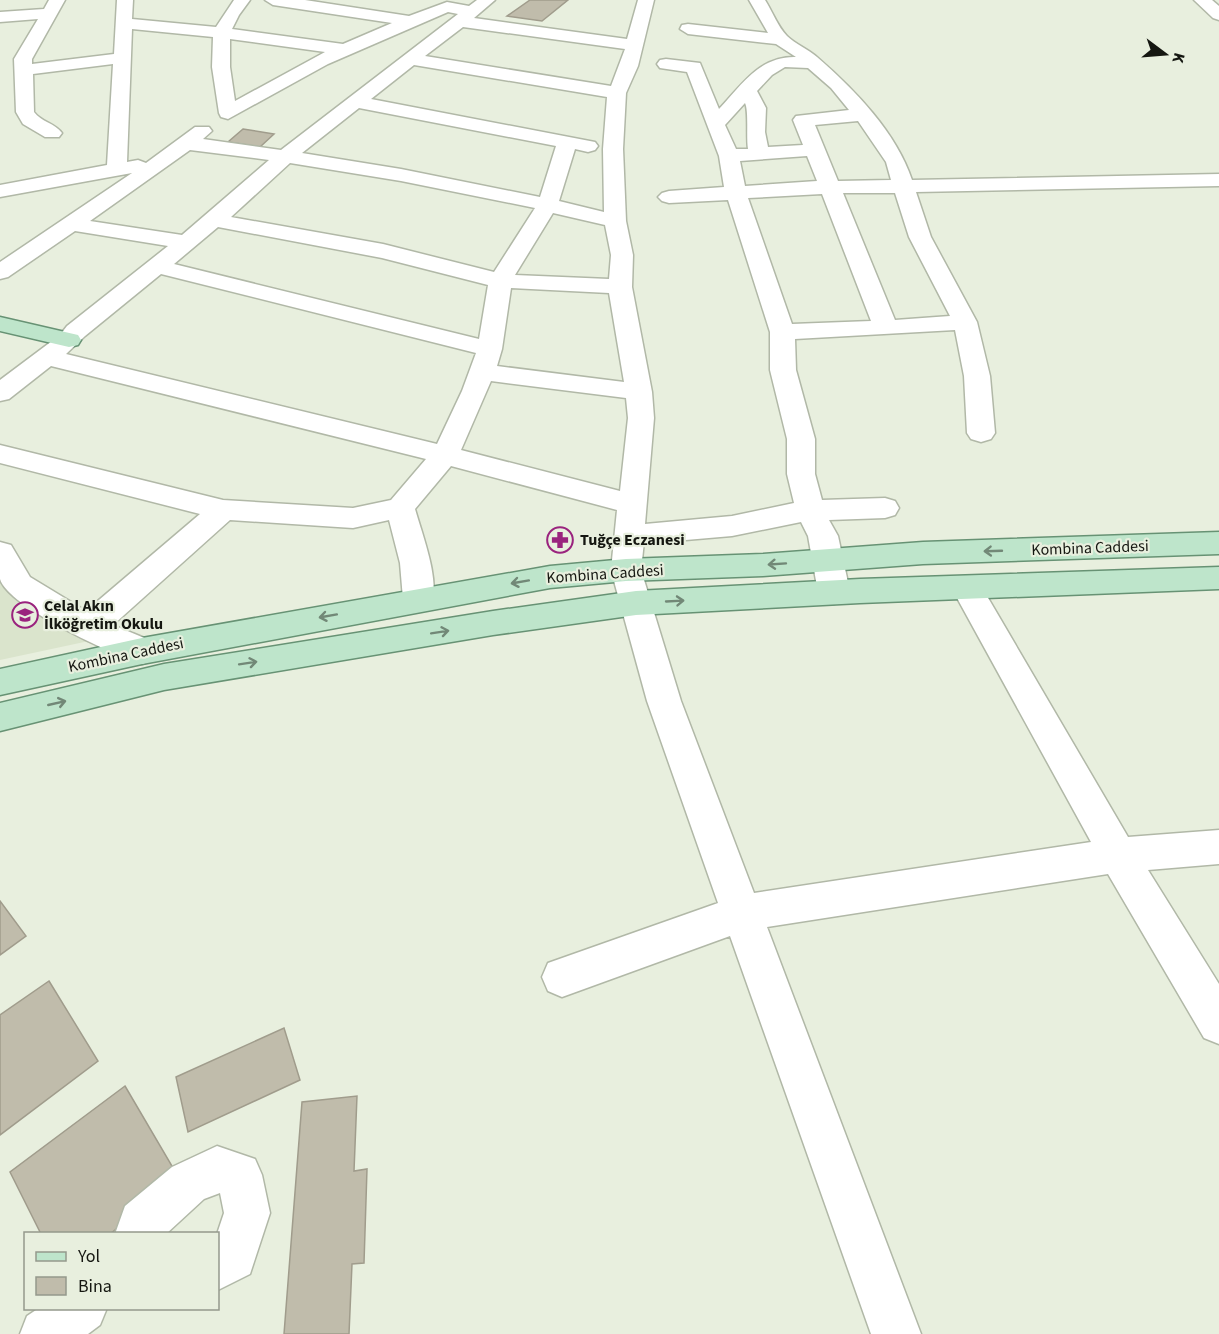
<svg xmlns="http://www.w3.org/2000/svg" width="1219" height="1334" viewBox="0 0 1219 1334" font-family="'Source Sans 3',sans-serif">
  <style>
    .built { fill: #dae4cc }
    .building { fill: #c0bcab; stroke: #a09c8c; stroke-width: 1.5 }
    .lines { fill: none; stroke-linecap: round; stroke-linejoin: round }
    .minor-casing { stroke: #b1b8a7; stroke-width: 3 }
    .major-casing { stroke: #679274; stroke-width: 3 }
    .minor { fill: #fff; fill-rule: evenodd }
    .major { fill: #bee5cb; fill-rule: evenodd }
    .oneway { stroke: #728877 }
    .labels { text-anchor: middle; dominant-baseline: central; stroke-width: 4.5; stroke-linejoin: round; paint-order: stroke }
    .poi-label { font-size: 16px; font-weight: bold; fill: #151711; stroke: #e8efde; text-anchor: start }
    .street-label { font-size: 16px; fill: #151711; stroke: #e8efde }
  </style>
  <rect width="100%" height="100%" fill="#e8efde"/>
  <path class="built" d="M 0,577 L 89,641 L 0,660 Z"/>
  <g class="building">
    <path d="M 530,0 L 568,0 L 542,21 L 507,16 Z"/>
    <path d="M 243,129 L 274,134 L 260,147 L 228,142 Z"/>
    <path d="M 0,901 L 26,936 L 0,955 Z"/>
    <path d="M 49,981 L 98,1061 L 0,1135 L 0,1015 Z"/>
    <path d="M 284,1028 L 300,1080 L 188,1132 L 176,1077 Z"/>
    <path d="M 125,1086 L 179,1178 L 110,1234 L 41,1234 L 10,1172 Z"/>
    <path d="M 357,1096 L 354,1171 L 367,1169 L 364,1263 L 352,1264 L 349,1334 L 284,1334 L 302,1102 Z"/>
  </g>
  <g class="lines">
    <g class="minor-casing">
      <g id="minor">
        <path d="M 49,0 L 65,0 L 32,59 L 32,64 L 114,54 L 117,0 L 133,0 L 132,19 L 216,27 L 234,0 L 250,0 L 239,15 L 232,29 L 343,44 L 392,23 L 273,5 L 265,0 L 305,0 L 409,16 L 447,2 L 469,6 L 477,0 L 495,0 L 474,18 L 627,39 L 638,0 L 654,0 L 638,66 L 626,93 L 623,149 L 626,221 L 633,255 L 632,287 L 652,392 L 654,418 L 645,524 L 732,516 L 794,503 L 787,474 L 787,439 L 770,370 L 770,332 L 728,200 L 669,203 L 662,201 L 658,197 L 662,193 L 669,191 L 724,187 L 719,156 L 687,72 L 660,68 L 657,64 L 660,60 L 666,59 L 700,63 L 719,109 C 742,85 759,56 796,57 L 776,44 L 688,34 L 680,29 L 682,25 L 688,24 L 768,33 L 749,0 L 765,0 C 772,11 778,27 787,36 C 795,44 808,49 817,57 C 855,90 896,132 912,180 L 1219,174 L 1219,186 L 916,192 L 931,237 L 977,322 L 990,376 L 995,433 L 991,439 L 981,442 L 971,439 L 967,433 L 964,376 L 955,330 L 795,339 L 796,370 L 815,439 L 815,474 L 822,500 L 885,498 L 895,501 L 899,508 L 895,515 L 885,518 L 829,520 L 838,536 L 850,592 L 845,600 L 834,604 L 823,600 L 818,592 L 808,536 L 801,522 L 732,536 L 651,543 L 644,541 L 641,570 L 681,701 L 754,893 L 1091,842 L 951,587 L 955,579 L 966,576 L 977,579 L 1128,837 L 1219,830 L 1219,864 L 1148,870 L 1219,984 L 1219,1044 L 1204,1038 L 1108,874 L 767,927 L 921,1334 L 871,1334 L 730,936 L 562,997 L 548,991 L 542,977 L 548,963 L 718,903 L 647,701 L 611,570 L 617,510 L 451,466 L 415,509 C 422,534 442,585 430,607 L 419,611 L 408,607 L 403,599 L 400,563 L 389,520 L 353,528 L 230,520 L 113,625 L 154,642 L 158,651 L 154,660 L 142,664 C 114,655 8,607 0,579 C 0,569 0,553 0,542 L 11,545 L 30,577 L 86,611 L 200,514 L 0,463 L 0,445 L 223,500 L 353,508 L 391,500 L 426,459 L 51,366 L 9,399 L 0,401 L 0,380 L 60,335 L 67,326 L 168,246 L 75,231 L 8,277 L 0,279 L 0,262 L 132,173 L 0,197 L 0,185 L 107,165 L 113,64 L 33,74 L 34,112 C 41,122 55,123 62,133 L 59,137 L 45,137 L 23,124 L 16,112 L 14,59 L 38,19 L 0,22 L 0,12 L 44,9 ZM 448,12 L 458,14 L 281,150 L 203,139 L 212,131 L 209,127 L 195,127 L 146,163 L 138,160 L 127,162 L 132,29 L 213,37 L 212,67 L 219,113 L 221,117 L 228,119 L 328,64 ZM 463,27 L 625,49 L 611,86 L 425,56 ZM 230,39 L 325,52 L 235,101 L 230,67 ZM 414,65 L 607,97 L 603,149 L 604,212 L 559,201 L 575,149 L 588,152 L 595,150 L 598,146 L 595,142 L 371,99 ZM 785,67 L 808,68 L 831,88 L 849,110 L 796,116 L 793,120 L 803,145 L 768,147 L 765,132 L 766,108 L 757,91 L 772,75 ZM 745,103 C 749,111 746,137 748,149 L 736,149 L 725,125 ZM 359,108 L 556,146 L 540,197 L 401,169 L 302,153 ZM 858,121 L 886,162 L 891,180 L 838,181 L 815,125 ZM 190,150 L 269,160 L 182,235 L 90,221 ZM 807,156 L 817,181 L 745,186 L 740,161 ZM 290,163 L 401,181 L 535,208 L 494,272 L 383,244 L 231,217 ZM 843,193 L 895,193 L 909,237 L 950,316 L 895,320 ZM 822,194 L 871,321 L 792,324 L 748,198 ZM 553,213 L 605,225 L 611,255 L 609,279 L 515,275 ZM 218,227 L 382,258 L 488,285 L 479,339 L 174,264 ZM 161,274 L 476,353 L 462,391 L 437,444 L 66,354 L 85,336 ZM 511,288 L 609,293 L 624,382 L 497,366 L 502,349 ZM 491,381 L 626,398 L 628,418 L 620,491 L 461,450 Z"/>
        <path d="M 1194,0 L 1212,0 L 1219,6 L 1219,20 L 1213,18 Z"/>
        <path d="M 217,1146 L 255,1159 L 262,1175 L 270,1213 L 250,1274 L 218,1290 L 217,1234 L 224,1213 L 220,1193 L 204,1199 L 166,1234 L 115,1234 L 125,1206 L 172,1167 Z"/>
        <path d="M 39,1308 L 107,1308 L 100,1325 L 88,1334 L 20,1334 L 27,1316 Z"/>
      </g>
    </g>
    <g class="major-casing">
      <g id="major">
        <path d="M 0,317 L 78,335 L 81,340 L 78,345 L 69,347 L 0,331 Z"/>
        <path d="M 1219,532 L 1219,554 L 923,564 L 763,576 L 626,581 L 550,588 L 142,664 L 0,695 L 0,669 L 142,638 L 550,566 L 626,559 L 763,554 L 923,542 Z"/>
        <path d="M 1219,567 L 1219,589 L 860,603 L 636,615 L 493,635 L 164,690 L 0,731 L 0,703 L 164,664 L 493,611 L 636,591 L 860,579 Z"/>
      </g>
    </g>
    <use href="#minor" class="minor"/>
    <use href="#major" class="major"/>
  </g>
  <defs><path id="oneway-shaft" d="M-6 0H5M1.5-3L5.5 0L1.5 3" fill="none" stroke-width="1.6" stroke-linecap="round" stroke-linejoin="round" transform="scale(1.5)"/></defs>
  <g class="oneway">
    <use href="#oneway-shaft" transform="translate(993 551) rotate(178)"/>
    <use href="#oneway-shaft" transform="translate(777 564) rotate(176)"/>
    <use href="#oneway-shaft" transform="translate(520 582) rotate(170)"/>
    <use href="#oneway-shaft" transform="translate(675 601) rotate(-3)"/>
    <use href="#oneway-shaft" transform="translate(328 616) rotate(170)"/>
    <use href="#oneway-shaft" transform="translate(440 632) rotate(-9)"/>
    <use href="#oneway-shaft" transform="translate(248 663) rotate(-9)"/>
    <use href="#oneway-shaft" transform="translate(57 703) rotate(-13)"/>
  </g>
  <defs>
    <g id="pharmacy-ring" transform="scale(1.35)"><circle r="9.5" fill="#e8efde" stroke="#9a237e" stroke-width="1.5"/><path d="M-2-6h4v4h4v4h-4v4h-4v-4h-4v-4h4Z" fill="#9a237e"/></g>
    <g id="school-ring" transform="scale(1.35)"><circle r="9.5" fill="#e8efde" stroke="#9a237e" stroke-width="1.5"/><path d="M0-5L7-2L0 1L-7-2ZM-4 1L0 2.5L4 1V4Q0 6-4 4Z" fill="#9a237e"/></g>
  </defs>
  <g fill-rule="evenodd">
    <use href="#pharmacy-ring" x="560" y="540"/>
    <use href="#school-ring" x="25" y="615"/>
  </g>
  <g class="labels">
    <g class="poi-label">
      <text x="580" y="540">Tuğçe Eczanesi</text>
      <text x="44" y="606">Celal Akın<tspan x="44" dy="18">İlköğretim Okulu</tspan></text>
    </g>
    <g class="street-label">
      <text transform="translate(1090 548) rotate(-2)">Kombina Caddesi</text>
      <text transform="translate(605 574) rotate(-4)">Kombina Caddesi</text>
      <text transform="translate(126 655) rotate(-12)">Kombina Caddesi</text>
    </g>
  </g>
  <rect x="24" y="1232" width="195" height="78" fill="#e8efde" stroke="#94998c" stroke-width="1.5"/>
  <rect x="36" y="1252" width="30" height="9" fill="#bee5cb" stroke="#94998c" stroke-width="1.5"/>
  <text x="78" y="1262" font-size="18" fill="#151711">Yol</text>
  <rect x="36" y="1277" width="30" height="18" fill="#c0bcab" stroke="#94998c" stroke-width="1.5"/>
  <text x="78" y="1292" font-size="18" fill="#151711">Bina</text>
  <g transform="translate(1165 54) rotate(106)" stroke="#e8efde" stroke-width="4.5" paint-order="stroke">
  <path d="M0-4.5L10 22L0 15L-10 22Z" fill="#151711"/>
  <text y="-9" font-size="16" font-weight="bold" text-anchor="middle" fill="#151711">K</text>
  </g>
</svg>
